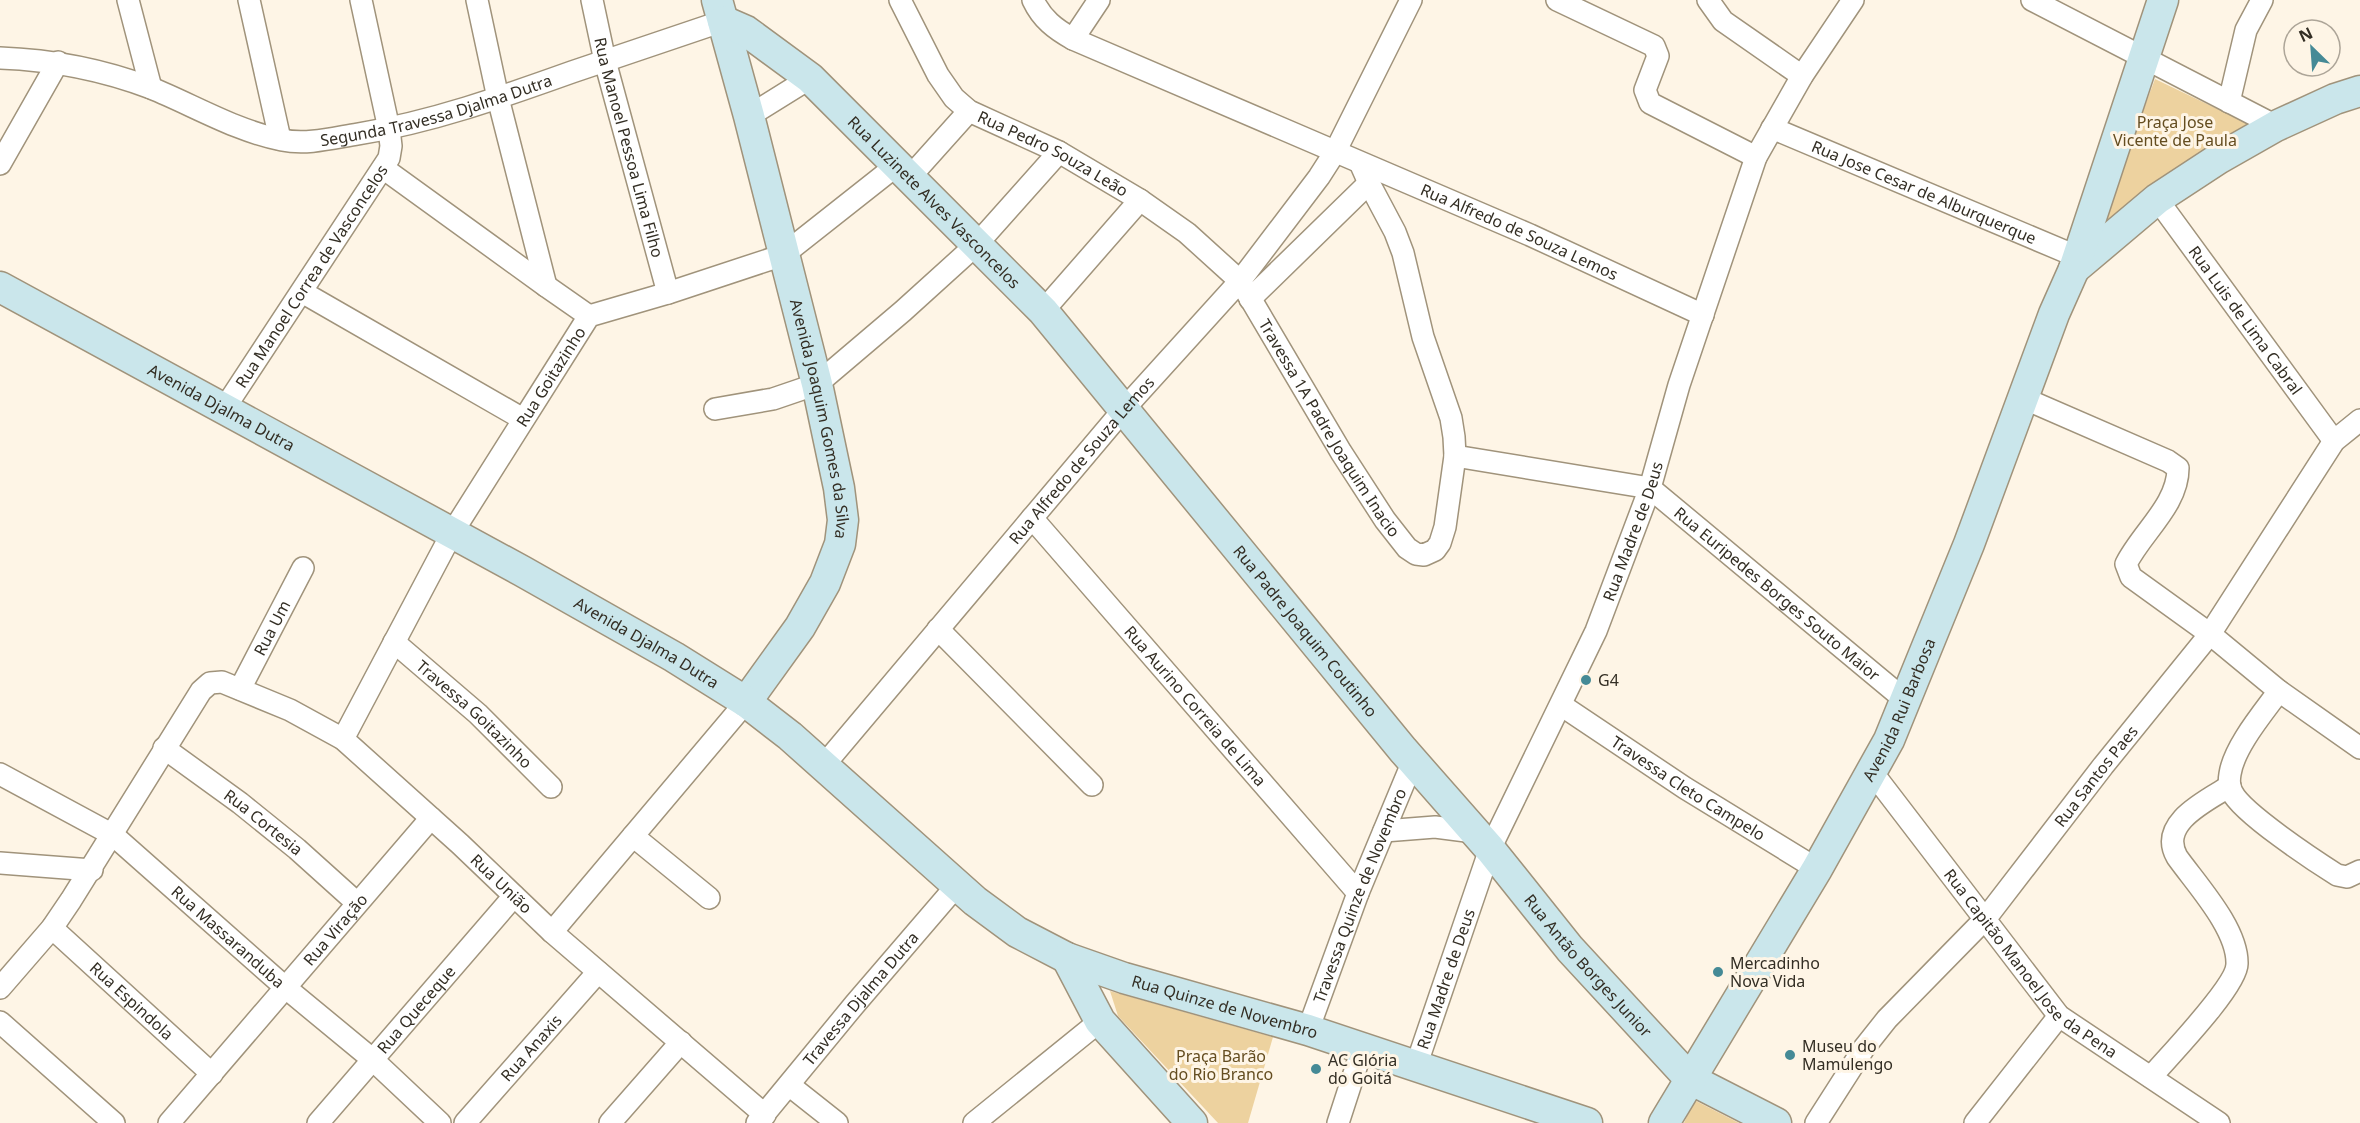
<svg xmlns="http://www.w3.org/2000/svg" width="2360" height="1123" viewBox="0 0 2360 1123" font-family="'Noto Sans',sans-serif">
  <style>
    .green { fill: #edd29f }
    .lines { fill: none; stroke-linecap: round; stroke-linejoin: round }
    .street-casing { stroke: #a0937b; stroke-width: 24 }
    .secondary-casing { stroke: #a0937b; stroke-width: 33 }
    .street { stroke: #fff; stroke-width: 21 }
    .secondary { stroke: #cae6eb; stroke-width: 30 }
    .poi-dot { fill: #458a96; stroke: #fef5e6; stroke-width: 2 }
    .labels { text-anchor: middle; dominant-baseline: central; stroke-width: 6; stroke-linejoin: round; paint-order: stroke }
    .street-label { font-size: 16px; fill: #332e24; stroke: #fef5e6 }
    .park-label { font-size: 16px; fill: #644d20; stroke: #fef5e6 }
    .poi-label { font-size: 16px; fill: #332e24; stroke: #fef5e6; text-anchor: start }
  </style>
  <rect width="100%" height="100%" fill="#fef5e6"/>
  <g class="green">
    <path d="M 2155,79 L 2255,127 L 2093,243 Z"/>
    <path d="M 1110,991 L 1273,1037 L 1248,1123 L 1218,1123 L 1118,1016 Z"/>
    <path d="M 1694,1100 L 1739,1123 L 1684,1123 Z"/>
  </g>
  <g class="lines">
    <g class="street-casing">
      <g id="street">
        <path d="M 128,0 L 151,88"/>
        <path d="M 249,0 L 280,139"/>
        <path d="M 477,0 L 498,98 L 546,286"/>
        <path id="s1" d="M 592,0 L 605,61 L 668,293"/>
        <path id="s2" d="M 900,0 L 938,75 L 954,98 L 969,111 L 1059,152 L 1140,200 L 1187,233 L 1240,281 L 1341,452 L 1385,520 L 1407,548 L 1416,554 L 1424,555 L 1435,550 L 1440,543 L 1445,527 L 1455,456 L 1454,437 L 1451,418 L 1423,337 L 1403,253 L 1395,232 L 1369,183 L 1361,165"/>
        <path id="s3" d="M 1033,0 C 1042,19 1055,29 1073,39 L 1530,235 L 1703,315"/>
        <path d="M 1557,0 L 1654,46 L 1658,56 L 1645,90 L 1650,103 L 1756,157"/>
        <path d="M 1708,0 L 1723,21 L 1802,76"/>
        <path d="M 2032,0 L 2276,126"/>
        <path d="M 1073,39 L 1099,0"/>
        <path id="s4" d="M 0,58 C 53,60 101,69 151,88 C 193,105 236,131 282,140 C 307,145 333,138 358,134 C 432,122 502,97 572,72 C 622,55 672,38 723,21"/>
        <path d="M 2229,102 L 2246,30 L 2262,0"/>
        <path d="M 749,116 L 810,78"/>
        <path id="s5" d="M 1772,128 L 2078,257"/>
        <path d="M 0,164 L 58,62"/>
        <path d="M 383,168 L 546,286 L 589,316"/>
        <path d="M 909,178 L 969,111"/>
        <path id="s6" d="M 2157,199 L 2334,441"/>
        <path d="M 302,292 L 523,419"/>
        <path d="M 1250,299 L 1369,183"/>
        <path d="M 1043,311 L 1140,200"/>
        <path d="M 2023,398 L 2168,461 L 2178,468 C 2178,505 2142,532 2126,564 L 2131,577 L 2210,634 L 2279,691 L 2360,748"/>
        <path id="s7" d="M 224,409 L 389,158 L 391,146 L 389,129 L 361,0"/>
        <path d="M 715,409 L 773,399 L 817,384 L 903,311 L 977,244 L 1059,152"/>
        <path id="s8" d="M 1455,456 L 1650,488 L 1905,700"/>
        <path id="s9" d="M 1032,518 L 1358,893"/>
        <path d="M 938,629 L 1092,785"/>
        <path id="s10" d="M 394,642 L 478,714 L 551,787"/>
        <path id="s11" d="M 240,689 L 303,568"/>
        <path d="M 2279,691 C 2263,713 2234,747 2230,774 C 2229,780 2229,787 2232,792 C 2242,813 2315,861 2337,875 L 2347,877 L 2360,871"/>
        <path id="s12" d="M 1561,705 L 1685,788 L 1817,869"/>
        <path id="s13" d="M 343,739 L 452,533 L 589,316 L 668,293 L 783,255 L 897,165"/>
        <path id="s14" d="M 164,748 L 240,803 L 297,849 L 357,903"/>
        <path id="s15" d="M 824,765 L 1124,409 L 1240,281 L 1319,177 L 1335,152 L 1411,0"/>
        <path id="s16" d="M 1872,772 L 2059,1016 L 2219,1123"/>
        <path id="s17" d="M 0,774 L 113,835 L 286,988 L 372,1059 L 440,1123"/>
        <path d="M 1384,831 L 1435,827 L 1474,832"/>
        <path d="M 633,836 L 709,898"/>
        <path d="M 0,863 L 92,870"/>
        <path id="s18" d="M 52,928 L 212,1074"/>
        <path d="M 552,932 L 746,702"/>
        <path id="s19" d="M 0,988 L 52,928 L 71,900 L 201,691 L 210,683 L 222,682 L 290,710 L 343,739 L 460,844 L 552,932 L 765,1115"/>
        <path d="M 0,1022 L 114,1123"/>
        <path id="s20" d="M 1308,1030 L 1358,893 L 1413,761"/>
        <path id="s21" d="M 1416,1066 L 1490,849 L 1596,631 L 1650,488 L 1679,385 L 1756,157 L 1802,76 L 1853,0"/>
        <path d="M 2151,1077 C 2168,1057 2237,986 2237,964 C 2238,929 2197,885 2177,857 C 2158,823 2206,801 2230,786"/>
        <path d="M 789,1085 L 837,1123"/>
        <path id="s22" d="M 169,1123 L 431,818"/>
        <path id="s23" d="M 318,1123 L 514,896"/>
        <path id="s24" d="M 465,1123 L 598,972"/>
        <path d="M 610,1123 L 681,1042"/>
        <path id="s25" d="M 757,1123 L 855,1004 L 958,884"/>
        <path d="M 974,1123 L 1100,1021"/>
        <path d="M 1338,1123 L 1362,1049"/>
        <path id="s26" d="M 1816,1123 L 1864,1048 L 1887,1019 L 1986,918 L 2103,766 L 2210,634 L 2334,441 L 2360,420"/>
        <path d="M 1975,1123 L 2059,1016"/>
      </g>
    </g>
    <g class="secondary-casing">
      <g id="secondary">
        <path id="s27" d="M 717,0 L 749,116 L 817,384 L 839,488 L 843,520 L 840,544 L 825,583 L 800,627 L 746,702"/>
        <path id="s28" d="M 723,21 L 746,31 L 810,78 L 1043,311 L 1403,750 L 1490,849 L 1570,949 L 1690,1079 L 1776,1123"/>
        <path d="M 2074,269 L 2157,199 L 2218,159 L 2276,126 L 2335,99 L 2360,91"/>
        <path id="s29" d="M 0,287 L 522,571 L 674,657 L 746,702 L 790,736 L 975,901 L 1017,932 L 1067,958 L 1124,978 L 1308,1030 L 1587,1123"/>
        <path d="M 1067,958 L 1100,1021 L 1192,1123"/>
        <path id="s30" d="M 1664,1123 L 1817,869 L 1889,740 L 1969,544 L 2054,314 L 2074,269 L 2163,0"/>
      </g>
    </g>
    <use href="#street" class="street"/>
    <use href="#secondary" class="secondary"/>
  </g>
  <g class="poi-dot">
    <circle cx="1586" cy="680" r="6"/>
    <circle cx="1718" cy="972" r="6"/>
    <circle cx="1790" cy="1055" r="6"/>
    <circle cx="1316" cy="1069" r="6"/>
  </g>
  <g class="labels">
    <g class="street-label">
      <text stroke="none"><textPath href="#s4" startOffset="454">Segunda Travessa Djalma Dutra</textPath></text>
      <text stroke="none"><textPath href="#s1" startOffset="152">Rua Manoel Pessoa Lima Filho</textPath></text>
      <text stroke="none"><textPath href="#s2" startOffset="226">Rua Pedro Souza Leão</textPath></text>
      <text stroke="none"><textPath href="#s5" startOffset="165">Rua Jose Cesar de Alburquerque</textPath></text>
      <text stroke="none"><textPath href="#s28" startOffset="280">Rua Luzinete Alves Vasconcelos</textPath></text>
      <text stroke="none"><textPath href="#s3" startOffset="543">Rua Alfredo de Souza Lemos</textPath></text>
      <text stroke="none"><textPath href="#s7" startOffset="159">Rua Manoel Correa de Vasconcelos</textPath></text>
      <text stroke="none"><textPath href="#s6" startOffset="150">Rua Luis de Lima Cabral</textPath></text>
      <text stroke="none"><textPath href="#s13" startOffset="418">Rua Goitazinho</textPath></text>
      <text stroke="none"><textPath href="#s29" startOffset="252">Avenida Djalma Dutra</textPath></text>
      <text stroke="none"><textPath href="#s27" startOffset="432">Avenida Joaquim Gomes da Silva</textPath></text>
      <text stroke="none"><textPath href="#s2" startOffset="626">Travessa 1A Padre Joaquim Inacio</textPath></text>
      <text stroke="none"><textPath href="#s15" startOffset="399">Rua Alfredo de Souza Lemos</textPath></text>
      <text stroke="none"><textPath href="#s21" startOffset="578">Rua Madre de Deus</textPath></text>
      <text stroke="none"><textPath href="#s8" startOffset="363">Rua Euripedes Borges Souto Maior</textPath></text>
      <text stroke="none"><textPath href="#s11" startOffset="69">Rua Um</textPath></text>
      <text stroke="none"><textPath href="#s28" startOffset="848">Rua Padre Joaquim Coutinho</textPath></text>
      <text stroke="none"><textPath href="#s29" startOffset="738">Avenida Djalma Dutra</textPath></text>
      <text stroke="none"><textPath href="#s9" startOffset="249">Rua Aurino Correia de Lima</textPath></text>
      <text stroke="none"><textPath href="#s30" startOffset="476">Avenida Rui Barbosa</textPath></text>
      <text stroke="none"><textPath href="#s10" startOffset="108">Travessa Goitazinho</textPath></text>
      <text stroke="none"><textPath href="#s26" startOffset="447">Rua Santos Paes</textPath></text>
      <text stroke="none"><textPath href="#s12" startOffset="152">Travessa Cleto Campelo</textPath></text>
      <text stroke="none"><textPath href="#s14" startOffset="124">Rua Cortesia</textPath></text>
      <text stroke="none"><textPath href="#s19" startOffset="732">Rua União</textPath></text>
      <text stroke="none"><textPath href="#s20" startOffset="144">Travessa Quinze de Novembro</textPath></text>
      <text stroke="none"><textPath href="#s22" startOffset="255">Rua Viração</textPath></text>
      <text stroke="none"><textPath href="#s17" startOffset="282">Rua Massaranduba</textPath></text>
      <text stroke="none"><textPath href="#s16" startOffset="250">Rua Capitão Manoel Jose da Pena</textPath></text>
      <text stroke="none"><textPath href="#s28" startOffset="1286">Rua Antão Borges Junior</textPath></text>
      <text stroke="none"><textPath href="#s21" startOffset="92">Rua Madre de Deus</textPath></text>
      <text stroke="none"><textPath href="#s25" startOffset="162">Travessa Djalma Dutra</textPath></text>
      <text stroke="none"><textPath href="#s18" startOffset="108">Rua Espindola</textPath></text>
      <text stroke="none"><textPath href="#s29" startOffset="1431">Rua Quinze de Novembro</textPath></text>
      <text stroke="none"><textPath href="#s23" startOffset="150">Rua Queceque</textPath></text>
      <text stroke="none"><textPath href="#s24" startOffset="100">Rua Anaxis</textPath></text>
    </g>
    <g class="park-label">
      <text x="2175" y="122">Praça Jose<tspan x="2175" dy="18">Vicente de Paula</tspan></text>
      <text x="1221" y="1056">Praça Barão<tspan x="1221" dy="18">do Rio Branco</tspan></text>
    </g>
    <g class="poi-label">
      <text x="1598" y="680">G4</text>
      <text x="1730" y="963">Mercadinho<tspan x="1730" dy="18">Nova Vida</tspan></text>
      <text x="1802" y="1046">Museu do<tspan x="1802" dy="18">Mamulengo</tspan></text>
      <text x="1328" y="1060">AC Glória<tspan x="1328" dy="18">do Goitá</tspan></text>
    </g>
  </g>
  <g transform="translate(2312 48) rotate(335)"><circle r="28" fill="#fef5e6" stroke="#ada598" stroke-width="1.5"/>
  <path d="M0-4.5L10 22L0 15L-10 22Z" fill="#458a96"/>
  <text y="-9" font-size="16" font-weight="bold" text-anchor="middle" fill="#332e24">N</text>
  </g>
</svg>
